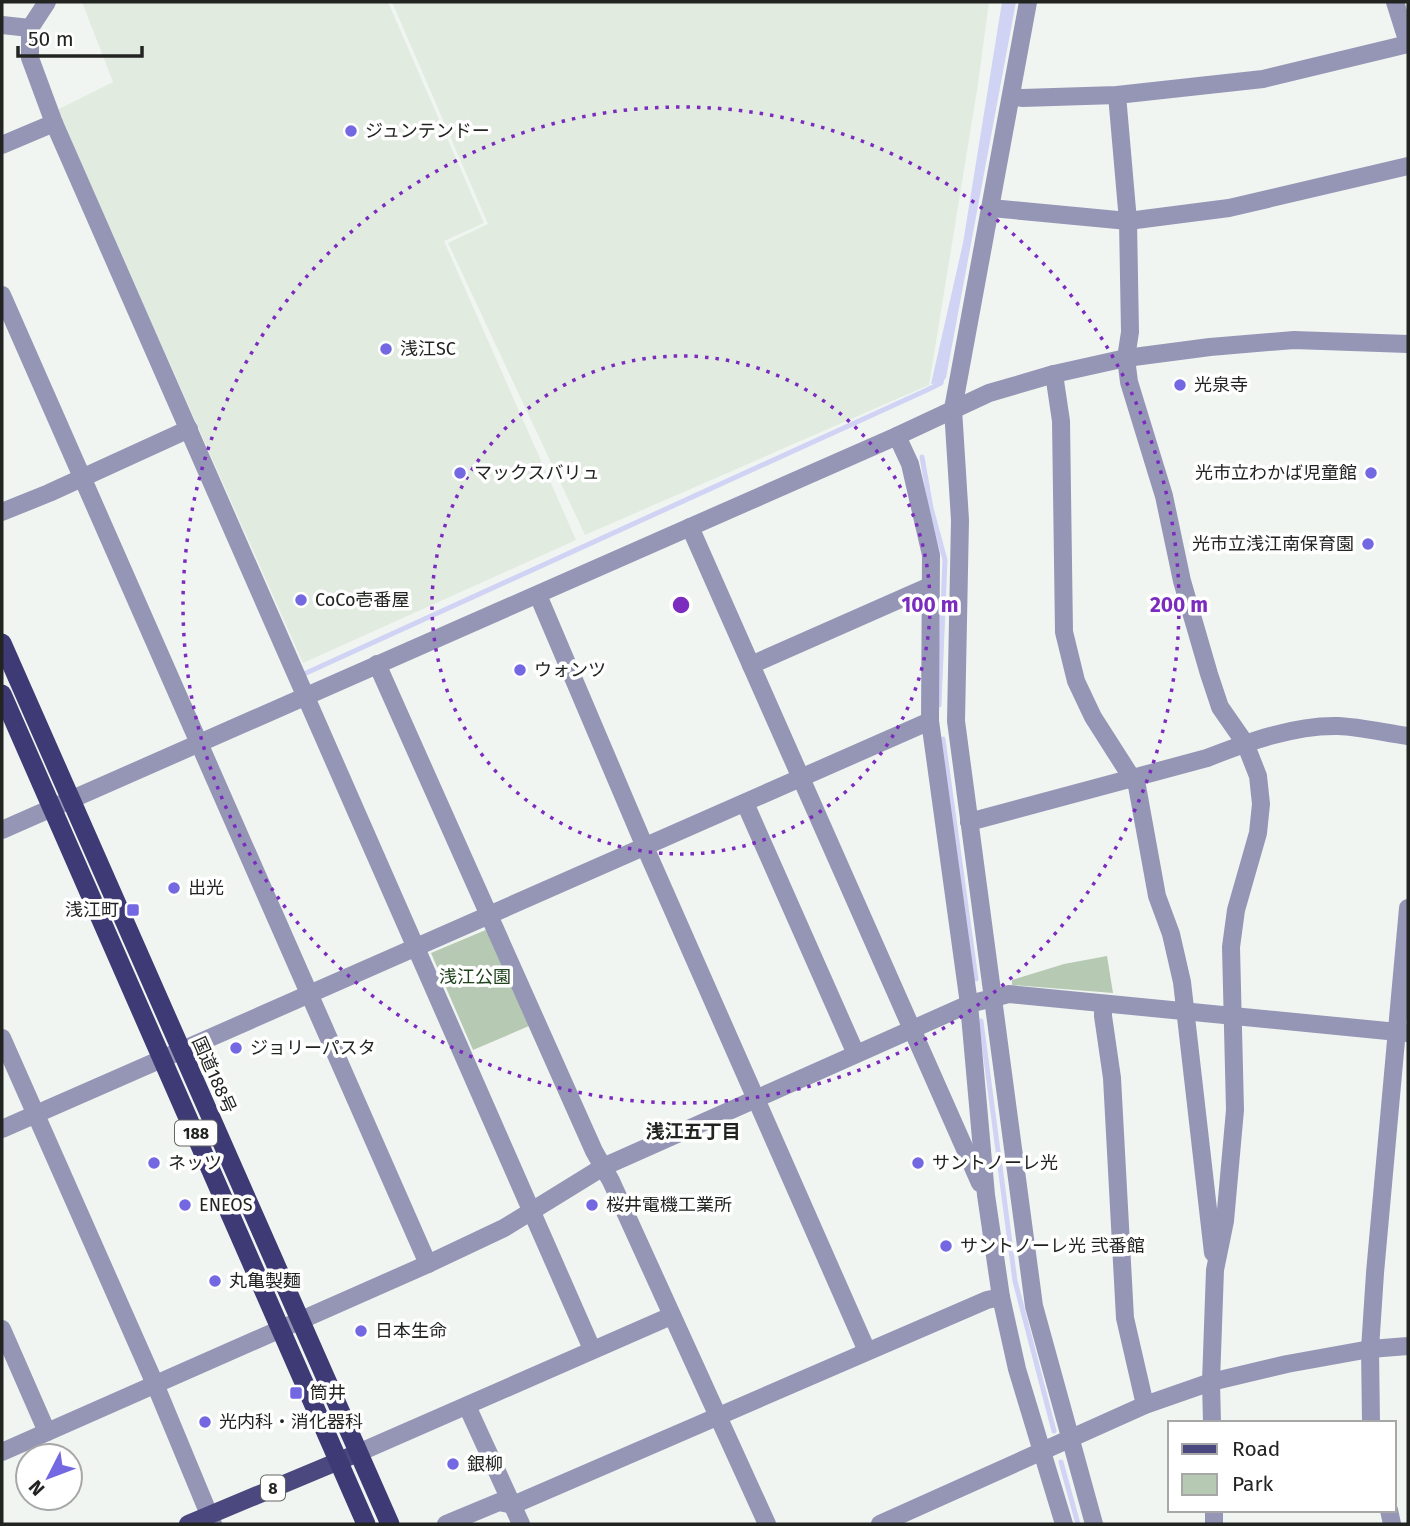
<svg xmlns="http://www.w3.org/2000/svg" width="1410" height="1526" viewBox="0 0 1410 1526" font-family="'Fira Sans','Noto Sans JP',sans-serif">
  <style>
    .built { fill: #e1ebe0 }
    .green { fill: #b6cab3 }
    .water { fill: #d1d3f5 }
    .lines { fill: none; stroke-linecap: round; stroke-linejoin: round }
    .stream { stroke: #d1d3f5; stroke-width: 5 }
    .minor { stroke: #9596b6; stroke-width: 18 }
    .tertiary { stroke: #9596b6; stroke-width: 18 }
    .primary { stroke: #4a487f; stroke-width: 18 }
    .trunk { stroke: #3e3a75; stroke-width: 19 }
    .ring { fill: none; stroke: #7b2cbf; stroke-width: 3.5; stroke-dasharray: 3.5 7 }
    .poi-dot { fill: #7367e2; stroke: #fff; stroke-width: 2.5 }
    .labels { text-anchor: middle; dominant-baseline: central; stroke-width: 7; stroke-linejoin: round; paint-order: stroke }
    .shield { fill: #fff; stroke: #646664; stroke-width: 2 }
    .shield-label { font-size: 16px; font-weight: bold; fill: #222422 }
    .poi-label { font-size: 18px; fill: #222422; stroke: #fff; text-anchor: start }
    .park-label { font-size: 18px; fill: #1e421a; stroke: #fff }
    .street-label { font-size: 18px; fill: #222422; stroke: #fff }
    .neighbourhood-label { font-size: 19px; font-weight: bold; fill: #222422; stroke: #fff }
    .centre { fill: #7b2cbf; stroke: #fff; stroke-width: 3.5 }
    .ring-label { font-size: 21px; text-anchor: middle; font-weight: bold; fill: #7b2cbf; stroke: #fff; stroke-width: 7; stroke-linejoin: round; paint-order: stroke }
  </style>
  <rect width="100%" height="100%" fill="#f1f5f1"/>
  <g class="built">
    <path d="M 82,2 L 388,2 L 484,223 L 444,241 L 576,540 L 303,663 L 57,110 L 113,82 Z"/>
    <path d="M 392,2 L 989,2 L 978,84 L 929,385 L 585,535 L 448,243 L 488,224 Z"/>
  </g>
  <g class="green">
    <path d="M 488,929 L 529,1026 L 473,1050 L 431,953 Z"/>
    <path d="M 1107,956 L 1113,993 L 1012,985 L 1012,980 L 1064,964 Z"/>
  </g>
  <path class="water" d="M 1002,2 L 1016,2 L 946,378 L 941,383 L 931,384 L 963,243 Z"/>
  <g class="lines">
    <g class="stream">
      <path d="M 922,457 L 931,508 L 945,560 L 939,705"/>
      <path d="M 304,674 L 927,390 L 941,383 L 942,377"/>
      <path d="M 943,739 L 976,979"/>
      <path d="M 981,1021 L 1015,1281 L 1054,1431"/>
      <path d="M 1061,1462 L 1078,1524"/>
    </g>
    <g class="minor">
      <path d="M 47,2 L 30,28 L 30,58 L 54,123 L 592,1349"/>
      <path d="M 1395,2 L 1408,43"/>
      <path d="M 2,25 L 30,28"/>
      <path d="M 1117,95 L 1128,221 L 1130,332 L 1126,358 L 1129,382 L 1164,496 L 1182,581 L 1209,674 L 1220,707 L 1245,743 L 1258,776 L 1261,804 L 1258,833 L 1236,910 L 1231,947 L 1235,1110 L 1225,1221 L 1215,1270 L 1211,1382 L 1212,1423"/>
      <path d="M 1011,96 L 1022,98 L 1117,95 L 1263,79 L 1408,44"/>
      <path d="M 2,145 L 54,123"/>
      <path d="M 991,208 L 1128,221 L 1229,208 L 1408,166"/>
      <path d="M 2,295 L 428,1264"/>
      <path d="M 1054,374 L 1061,421 L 1064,632 L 1076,681 L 1093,717 L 1137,786 L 1157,896 L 1171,934 L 1182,982 L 1213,1253"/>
      <path d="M 897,436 L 910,464 L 931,555 L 930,721 L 969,1004 L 986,1195 L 1001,1297 L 1017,1369 L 1064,1524"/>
      <path d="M 2,512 L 49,493 L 189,429"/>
      <path d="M 690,527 L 980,1183"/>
      <path d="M 538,595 L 645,847 L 867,1351"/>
      <path d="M 377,664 L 594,1151 L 611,1181 L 767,1524"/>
      <path d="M 751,665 L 930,586"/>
      <path d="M 745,803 L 856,1054"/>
      <path d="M 969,822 L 1207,758 C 1248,742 1294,725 1338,726 C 1362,727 1385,733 1408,736"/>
      <path d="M 1103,1004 L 1103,1016 L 1112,1078 L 1125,1318 L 1145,1405"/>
      <path d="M 2,1038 L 155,1384 L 213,1524"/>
      <path d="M 2,1129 L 180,1051"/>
      <path d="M 2,1329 L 47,1432"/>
      <path d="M 467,1406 L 521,1524"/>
      <path d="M 1371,1423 L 1370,1349 L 1375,1273 L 1408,908"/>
      <path d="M 358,1453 L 671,1316"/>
      <path d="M 1389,1510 L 1392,1524"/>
      <path d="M 446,1524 L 499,1502 L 513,1505 L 987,1300 L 1001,1297"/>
      <path d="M 1214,1524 L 1214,1510"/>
    </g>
    <g class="tertiary">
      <path d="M 1028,2 L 953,409 L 960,520 L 956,721 L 1034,1306 L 1094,1524"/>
      <path d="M 2,830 L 897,436 L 989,393 L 1054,374 L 1126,358 L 1210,347 L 1294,340 L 1408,344"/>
      <path d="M 180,1051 L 930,721"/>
      <path d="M 2,1452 L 428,1264 L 504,1228 L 603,1167 L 969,1004 L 1009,994 L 1408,1033"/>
      <path d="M 880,1524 L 1145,1405 L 1211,1382 L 1287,1364 L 1370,1349 L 1408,1346"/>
    </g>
    <path class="primary" d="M 188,1524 L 358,1453"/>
    <g class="trunk">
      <path d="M 2,643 L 390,1524"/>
      <path d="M 2,694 L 366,1524"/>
    </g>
  </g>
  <g class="ring">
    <circle cx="681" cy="605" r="249"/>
    <circle cx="681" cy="605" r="498"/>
  </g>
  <g class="poi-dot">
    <circle cx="351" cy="131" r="7"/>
    <circle cx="386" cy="349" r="7"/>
    <circle cx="1180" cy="385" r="7"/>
    <circle cx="460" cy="473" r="7"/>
    <circle cx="1371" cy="473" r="7"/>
    <circle cx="1368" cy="544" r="7"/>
    <circle cx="301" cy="600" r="7"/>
    <circle cx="520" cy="670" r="7"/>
    <circle cx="174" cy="888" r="7"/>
    <rect x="126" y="903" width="14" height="14" rx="3.5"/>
    <circle cx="236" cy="1048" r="7"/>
    <circle cx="154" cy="1163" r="7"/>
    <circle cx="918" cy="1163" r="7"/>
    <circle cx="185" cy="1205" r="7"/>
    <circle cx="592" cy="1205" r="7"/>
    <circle cx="946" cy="1246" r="7"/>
    <circle cx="215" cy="1281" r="7"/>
    <circle cx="361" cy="1331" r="7"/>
    <rect x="289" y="1386" width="14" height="14" rx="3.5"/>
    <circle cx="205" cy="1422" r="7"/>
    <circle cx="453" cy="1464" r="7"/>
  </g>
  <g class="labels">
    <g class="shield">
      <rect x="175" y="1120.5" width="42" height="25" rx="5"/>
      <rect x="261" y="1475.5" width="24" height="25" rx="5"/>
    </g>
    <g class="shield-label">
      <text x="196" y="1133">188</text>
      <text x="273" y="1488">8</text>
    </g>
    <g class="poi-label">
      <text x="365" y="131">ジュンテンドー</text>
      <text x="400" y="349">浅江SC</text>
      <text x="1194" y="385">光泉寺</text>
      <text x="474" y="473">マックスバリュ</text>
      <text x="1357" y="473" text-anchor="end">光市立わかば児童館</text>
      <text x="1354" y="544" text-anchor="end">光市立浅江南保育園</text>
      <text x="315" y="600">CoCo壱番屋</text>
      <text x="534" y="670">ウォンツ</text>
      <text x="188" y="888">出光</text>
      <text x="119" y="910" text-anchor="end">浅江町</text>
      <text x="250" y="1048">ジョリーパスタ</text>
      <text x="168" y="1163">ネッツ</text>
      <text x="932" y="1163">サントノーレ光</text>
      <text x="199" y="1205">ENEOS</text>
      <text x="606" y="1205">桜井電機工業所</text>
      <text x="960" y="1246">サントノーレ光 弐番館</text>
      <text x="229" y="1281">丸亀製麺</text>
      <text x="375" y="1331">日本生命</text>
      <text x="310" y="1393">筒井</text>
      <text x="219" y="1422">光内科・消化器科</text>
      <text x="467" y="1464">銀柳</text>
    </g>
    <g class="park-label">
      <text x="475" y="977">浅江公園</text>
    </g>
    <g class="street-label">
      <text transform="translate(214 1075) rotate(66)">国道188号</text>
    </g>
    <g class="neighbourhood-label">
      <text x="693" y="1131">浅江五丁目</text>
    </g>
  </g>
  <circle cx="681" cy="605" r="10" class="centre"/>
  <g class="ring-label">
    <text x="930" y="612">100 m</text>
    <text x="1179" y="612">200 m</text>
  </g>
  <rect width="1410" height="1526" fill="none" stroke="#222422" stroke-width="7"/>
  <rect x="1168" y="1421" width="228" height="91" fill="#ffffff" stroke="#a7a7a7" stroke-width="2"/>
  <rect x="1182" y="1444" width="35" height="10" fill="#4a487f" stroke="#a7a7a7" stroke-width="2"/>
  <text x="1232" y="1456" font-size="21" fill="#222422">Road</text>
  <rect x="1182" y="1474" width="35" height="21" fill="#b6cab3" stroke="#a7a7a7" stroke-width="2"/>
  <text x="1232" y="1491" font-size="21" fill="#222422">Park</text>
  <g transform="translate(49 1477) rotate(228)"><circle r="33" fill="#ffffff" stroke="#a7a7a7" stroke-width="2"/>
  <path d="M0-5L12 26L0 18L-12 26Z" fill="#7367e2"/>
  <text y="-10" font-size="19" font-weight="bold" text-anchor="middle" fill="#222422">N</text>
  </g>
  <path d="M18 46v10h124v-10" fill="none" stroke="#222422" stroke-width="3.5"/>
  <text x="28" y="46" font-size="21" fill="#222422" stroke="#ffffff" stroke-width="5" paint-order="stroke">50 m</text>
</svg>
